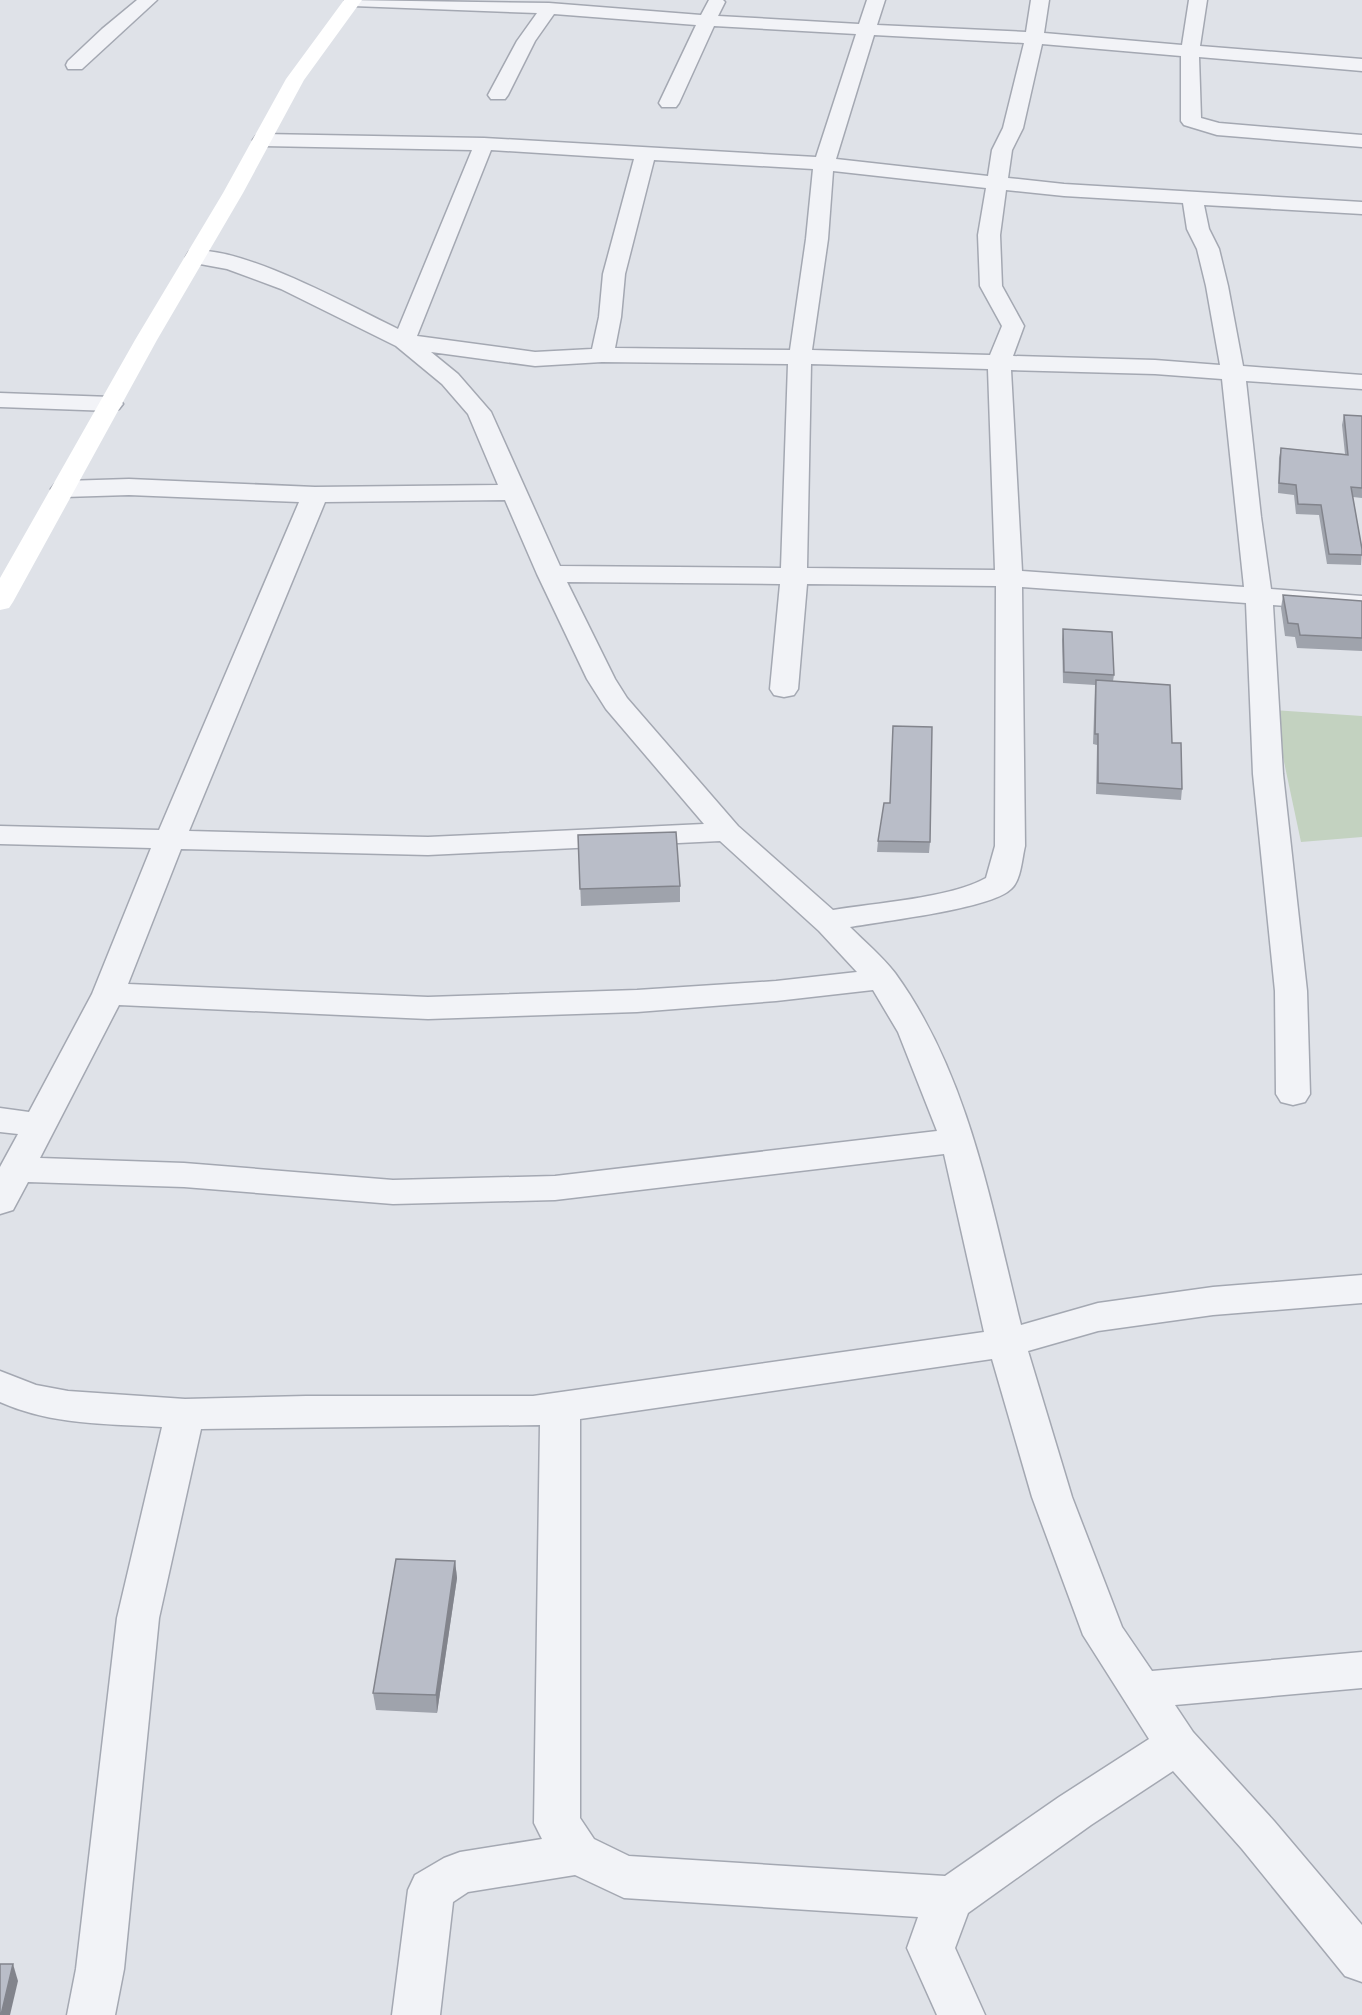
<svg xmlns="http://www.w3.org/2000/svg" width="1362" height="2015" viewBox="0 0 1362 2015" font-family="'Golos Text',sans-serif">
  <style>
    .green { fill: #c3d2c0 }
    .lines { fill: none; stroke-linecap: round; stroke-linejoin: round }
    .street-casing { stroke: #a4a8b2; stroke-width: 3 }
    .street { fill: #f2f3f7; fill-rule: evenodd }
    .secondary { fill: #fff; fill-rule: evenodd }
    .wall { fill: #9fa3ac }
    .shaded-wall { fill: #82848c }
    .building { fill: #b9bdc8; stroke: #82848c; stroke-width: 1.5 }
  </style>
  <rect width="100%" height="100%" fill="#dfe2e8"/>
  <path class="green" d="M 1273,710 L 1362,716 L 1362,837 L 1301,842 Z"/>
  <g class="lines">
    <g class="street-casing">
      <g id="street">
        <path d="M 137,0 L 157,0 L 82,69 L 68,69 L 66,65 L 68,61 L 102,29 Z"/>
        <path d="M 345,0 L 549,3 L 701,15 L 709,0 L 723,0 L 725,2 L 718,16 L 859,24 L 867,0 L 885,0 L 877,25 L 1026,32 L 1031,0 L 1049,0 L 1044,33 L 1182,45 L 1189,0 L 1207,0 L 1200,46 L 1362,59 L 1362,71 L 1199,57 L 1201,118 L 1219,123 L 1362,135 L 1362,147 L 1217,135 L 1184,125 L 1181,121 L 1181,56 L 1042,44 L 1023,128 L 1012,150 L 1008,178 L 1064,184 L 1362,202 L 1362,214 L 1204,205 L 1209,229 L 1219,249 L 1228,286 L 1243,366 L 1362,375 L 1362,389 L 1246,381 L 1261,517 L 1271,589 L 1362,596 L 1362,612 L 1273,605 L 1283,774 L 1307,991 L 1310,1094 L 1305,1102 L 1293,1105 L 1281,1102 L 1276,1094 L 1275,991 L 1253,774 L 1246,603 L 1022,587 L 1025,846 C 1022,858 1021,881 1011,889 C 991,909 883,921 850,927 C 865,942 882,956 895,973 C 969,1075 991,1205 1021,1325 L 1098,1303 L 1213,1287 L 1362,1275 L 1362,1303 L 1213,1315 L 1098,1331 L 1028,1351 L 1072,1497 L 1122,1627 L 1152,1671 L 1362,1652 L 1362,1688 L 1175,1705 L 1193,1732 L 1274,1821 L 1362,1925 L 1362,1982 L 1345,1976 L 1242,1849 L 1173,1771 L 1091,1825 L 968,1913 L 955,1948 L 985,2015 L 937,2015 L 907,1948 L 918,1917 L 624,1898 L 575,1875 L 468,1892 L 453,1902 L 440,2015 L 392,2015 L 408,1890 L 415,1875 L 444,1858 L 460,1852 L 542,1839 L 534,1823 L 540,1425 L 201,1429 L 159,1618 L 124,1969 L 115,2015 L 67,2015 L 76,1969 L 117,1618 L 162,1427 C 108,1424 51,1425 0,1402 L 0,1371 L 36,1385 L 68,1391 L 185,1399 L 306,1396 L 533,1396 L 984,1332 L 944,1154 L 555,1200 L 393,1204 L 184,1187 L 28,1182 L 13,1210 L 0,1214 L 0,1167 L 18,1134 L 0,1132 L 0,1108 L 29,1112 L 92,994 L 151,848 L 0,844 L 0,826 L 159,830 L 299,502 L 129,495 L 64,497 L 55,494 L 51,489 L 55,484 L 64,481 L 129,479 L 315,487 L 498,485 L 468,414 L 442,384 L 396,346 L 281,289 L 227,269 L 189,262 L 186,257 L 189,252 C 234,241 354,308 398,329 L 472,150 L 263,146 L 256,144 L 253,140 L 256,136 L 263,134 L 484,138 L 816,157 L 856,34 L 714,26 L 679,103 L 676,107 L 662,107 L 659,103 L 696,25 L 554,14 L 535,41 L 508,95 L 505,99 L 491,99 L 488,95 L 517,41 L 537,13 L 353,6 L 347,5 ZM 874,35 L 1024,43 L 1003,128 L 992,150 L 988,176 L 836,159 ZM 491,150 L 634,159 L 603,274 L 599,317 L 592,349 L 535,352 L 417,336 ZM 654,160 L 813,169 L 806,239 L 790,350 L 615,348 L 621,317 L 625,274 ZM 833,171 L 986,188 L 978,235 L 980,286 L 1002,326 L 990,355 L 812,350 L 828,239 ZM 1006,190 L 1064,196 L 1183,203 L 1187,229 L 1197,249 L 1206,286 L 1220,365 L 1155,360 L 1013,356 L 1024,326 L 1002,286 L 1000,235 ZM 431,352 L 535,366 L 602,362 L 788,364 L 781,568 L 560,566 L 491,412 L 458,374 ZM 811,364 L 988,369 L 995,570 L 807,568 ZM 1011,370 L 1155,374 L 1222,379 L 1244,587 L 1022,571 ZM 505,500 L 537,574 L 587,679 L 606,709 L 704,824 L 428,837 L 189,831 L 325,502 ZM 567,582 L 780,584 L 770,689 L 774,695 L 784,697 L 794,695 L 798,689 L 807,584 L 996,586 L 995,846 L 986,878 C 951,898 875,903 833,910 L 738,826 L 627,698 L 615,679 ZM 720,841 L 819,931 L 857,972 L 776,981 L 637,990 L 428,997 L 128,984 L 181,849 L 428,855 ZM 873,990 L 898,1032 L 937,1131 L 555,1176 L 393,1180 L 184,1163 L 40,1158 L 119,1005 L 428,1019 L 637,1012 L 776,1001 ZM 992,1359 L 1032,1497 L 1083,1635 L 1149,1739 L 1059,1797 L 945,1876 L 629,1856 L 594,1839 L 580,1818 L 580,1419 Z"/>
        <path d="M 0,393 L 111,397 L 119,399 L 123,404 L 119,409 L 111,411 L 0,407 Z"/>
      </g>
    </g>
    <use href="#street" class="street"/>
    <path class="secondary" d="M 344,0 L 362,0 L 304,80 L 243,193 L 157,340 L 13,602 L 9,608 L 0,610 L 0,578 L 135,340 L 223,193 L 286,79 Z"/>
  </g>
  <g class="wall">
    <path d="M 1344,415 L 1362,416 L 1362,498 L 1353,497 L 1362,549 L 1361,565 L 1327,564 L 1319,515 L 1296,514 L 1294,495 L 1278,493 L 1279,458 L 1281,448 L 1345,454 L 1342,425 Z"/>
    <path d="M 1283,595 L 1362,601 L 1362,651 L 1297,648 L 1295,637 L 1285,636 L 1281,608 Z"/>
    <path d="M 1063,629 L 1114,675 L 1113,681 L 1172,743 L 1182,789 L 1181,800 L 1096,794 L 1097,745 L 1093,744 L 1095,685 L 1063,683 L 1062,640 Z"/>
    <path d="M 578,835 L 680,886 L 680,902 L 581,906 Z"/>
    <path d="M 878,841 L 930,842 L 929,853 L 877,852 Z"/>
    <path d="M 455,1561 L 457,1578 L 437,1713 L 376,1710 L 373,1693 Z"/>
  </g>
  <g class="shaded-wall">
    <path d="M 455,1561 L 457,1578 L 437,1713 L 436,1695 Z"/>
    <path d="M 13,1964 L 18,1981 L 10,2015 L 1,2015 Z"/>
  </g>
  <g class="building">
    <path d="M 1344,415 L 1362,416 L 1362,488 L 1351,487 L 1362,549 L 1362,555 L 1329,554 L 1321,505 L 1298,504 L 1296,485 L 1279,483 L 1281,448 L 1348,455 Z"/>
    <path d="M 1283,595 L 1362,601 L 1362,638 L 1300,635 L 1298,624 L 1288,623 Z"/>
    <path d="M 1063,629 L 1112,632 L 1114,675 L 1064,672 Z"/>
    <path d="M 1096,680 L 1170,685 L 1172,743 L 1181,743 L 1182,789 L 1098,783 L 1098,734 L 1095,734 Z"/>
    <path d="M 893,726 L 932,727 L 930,842 L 878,841 L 884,803 L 890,803 Z"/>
    <path d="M 676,832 L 680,886 L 580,889 L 578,835 Z"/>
    <path d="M 396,1559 L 455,1561 L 436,1695 L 373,1693 Z"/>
    <path d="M 0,1964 L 13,1964 L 1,2015 L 0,2015 Z"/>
  </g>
</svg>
